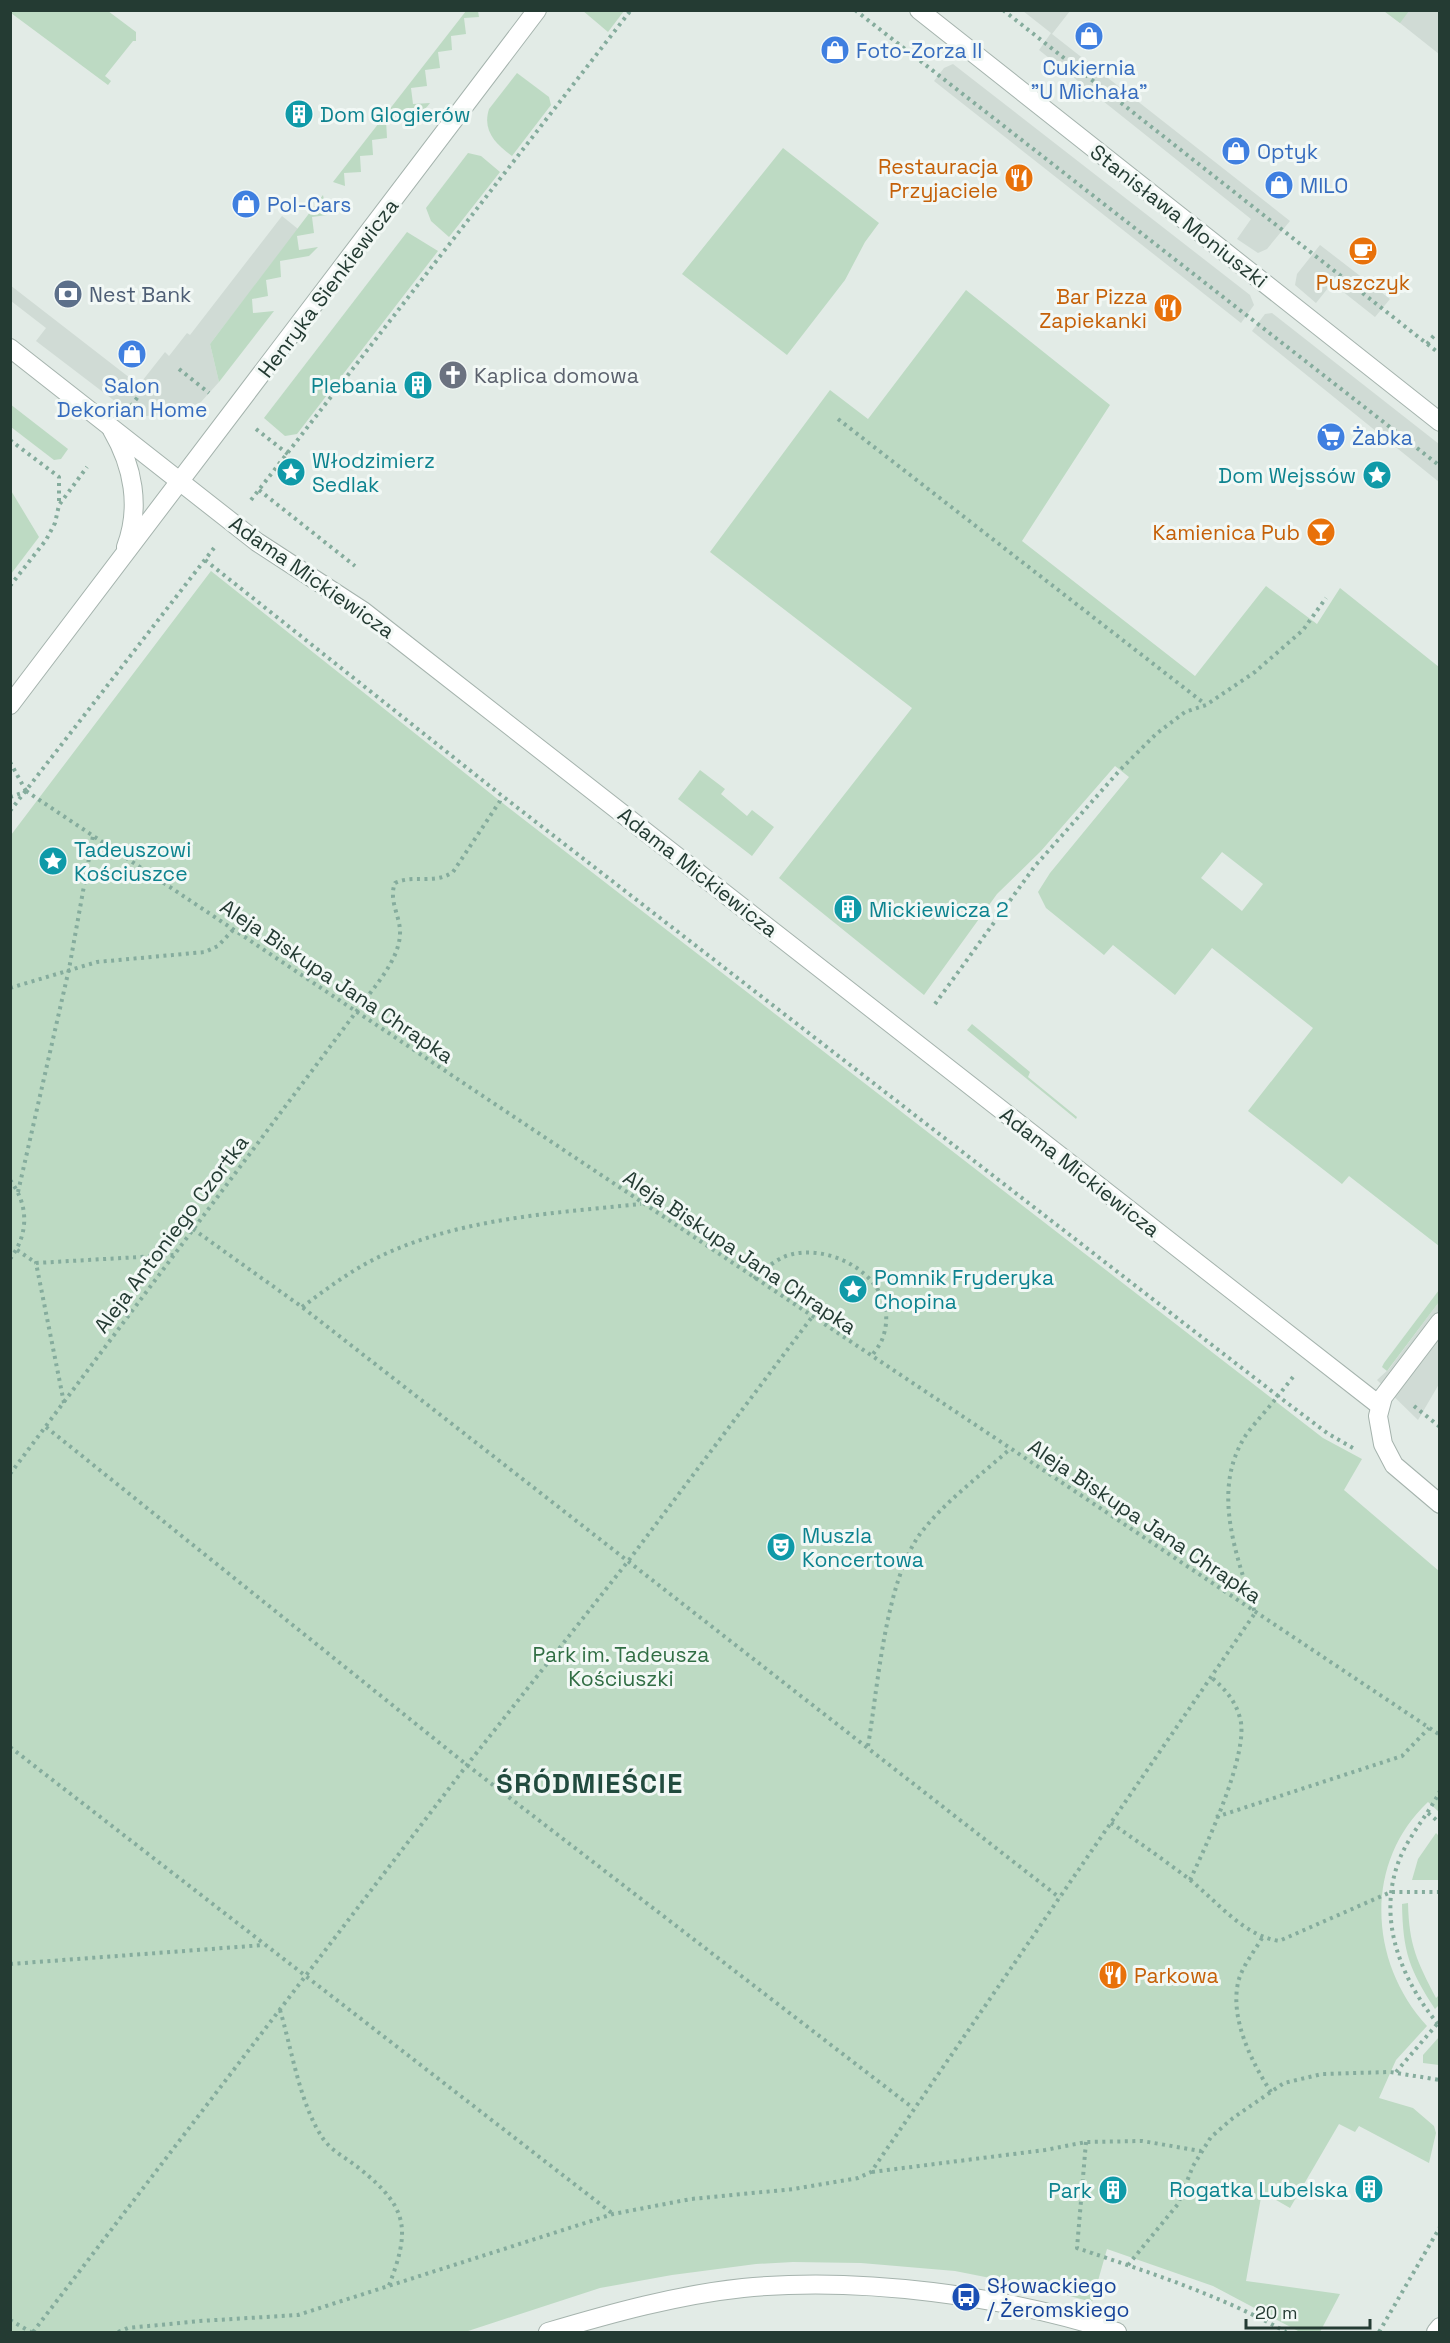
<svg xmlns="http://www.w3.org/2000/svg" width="1450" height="2343" viewBox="0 0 1450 2343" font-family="'Space Grotesk',sans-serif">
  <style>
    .built { fill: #d0dbd5 }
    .green { fill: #bddac3; fill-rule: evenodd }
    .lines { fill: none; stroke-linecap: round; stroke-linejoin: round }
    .minor-casing { stroke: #a5b3ad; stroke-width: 20 }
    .path { stroke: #85ac9d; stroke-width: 4; stroke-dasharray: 3 4.5; stroke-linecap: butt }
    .minor { stroke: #fff; stroke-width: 18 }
    .labels { text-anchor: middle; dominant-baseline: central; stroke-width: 6; stroke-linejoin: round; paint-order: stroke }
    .shop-label { font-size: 21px; fill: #366cbe; stroke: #f2f8f5; text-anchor: start }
    .culture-label { font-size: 21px; fill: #0d838f; stroke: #f2f8f5; text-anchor: start }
    .food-label { font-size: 21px; fill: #c56008; stroke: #f2f8f5; text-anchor: end }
    .street-label { font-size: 21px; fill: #243b33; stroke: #f2f8f5 }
    .service-label { font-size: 21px; fill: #4e5e75; stroke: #f2f8f5; text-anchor: start }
    .worship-label { font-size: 21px; fill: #5b616d; stroke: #f2f8f5; text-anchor: start }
    .park-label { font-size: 21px; fill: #316e44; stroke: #f2f8f5 }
    .transit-label { font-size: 21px; fill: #164399; stroke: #f2f8f5; text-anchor: start }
    .district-label { font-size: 27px; font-weight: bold; letter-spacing: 1.5px; fill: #214b3e; stroke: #f2f8f5 }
  </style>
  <rect width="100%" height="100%" fill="#e2ebe6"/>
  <g class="built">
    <path d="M 1023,11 L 1070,11 L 1052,34 L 1290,221 L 1267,249 L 1258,253 L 1237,239 L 1251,219 L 1039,50 L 1051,33 Z"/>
    <path d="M 1384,11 L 1439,11 L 1439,54 L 1400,23 Z"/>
    <path d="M 953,64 L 1250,295 L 1254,305 L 1241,323 L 934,81 L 944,68 Z"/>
    <path d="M 282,216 L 298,229 L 210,344 L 219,382 L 201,402 L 172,415 L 146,416 L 116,402 L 36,341 L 46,328 L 11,301 L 10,285 L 139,385 L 165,352 L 169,356 L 187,333 L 190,335 Z"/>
    <path d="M 1320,245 L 1390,299 L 1375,317 L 1332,283 L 1316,303 L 1295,285 L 1297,274 Z"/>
    <path d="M 1272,313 L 1439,444 L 1439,482 L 1252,331 L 1265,314 Z"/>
    <path d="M 1439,1302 L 1439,1384 L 1418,1420 L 1377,1380 L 1389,1369 Z"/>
  </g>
  <g class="green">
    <path d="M 11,10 L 108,11 L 136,32 L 136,41 L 133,41 L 105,76 L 111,81 L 108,85 L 11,13 Z"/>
    <path d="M 582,10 L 624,10 L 624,11 L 608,32 Z"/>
    <path d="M 466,11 L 478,11 L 479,17 L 464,18 L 466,34 L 451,36 L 452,50 L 438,52 L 440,68 L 425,70 L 427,86 L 411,88 L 413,104 L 430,103 C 416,121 408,118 386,120 L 387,138 L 372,140 L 373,155 L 360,156 L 361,172 L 344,173 L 345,186 L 333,182 Z"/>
    <path d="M 1384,11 L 1409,11 L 1400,23 Z"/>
    <path d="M 517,73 L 549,97 L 551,105 L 512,156 C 496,144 482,131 489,109 Z"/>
    <path d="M 783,148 L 879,223 L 865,242 L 845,280 L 787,355 L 682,274 Z"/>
    <path d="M 468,153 L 481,156 L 500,172 L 449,237 L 431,221 L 426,208 Z"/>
    <path d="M 323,195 L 327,215 L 312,217 L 314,233 L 297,236 L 299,250 L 318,247 L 309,256 L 280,261 L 281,277 L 266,280 L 268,296 L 252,299 L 253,313 L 274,311 L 219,382 L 210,344 Z"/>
    <path d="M 407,232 L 438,251 L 297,434 L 285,436 L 264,418 Z"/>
    <path d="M 966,290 L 1110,405 L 1022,541 L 1195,676 L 1266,586 L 1317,624 L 1340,588 L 1439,667 L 1439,1246 L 1349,1176 L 1342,1184 L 1248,1111 L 1313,1028 L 1212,948 L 1175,995 L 1113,945 L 1104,955 L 1046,908 L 1038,892 L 1050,873 L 1129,777 L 1115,766 L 1041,851 L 997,894 L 924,995 L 779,878 L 912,708 L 710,552 L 830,390 L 868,419 ZM 1222,852 L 1263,884 L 1242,911 L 1201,878 Z"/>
    <path d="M 10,404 L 68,449 L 61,459 L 54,460 L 11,427 Z"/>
    <path d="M 10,489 L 39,537 L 11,574 L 10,574 Z"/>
    <path d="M 211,571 L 500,801 L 1323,1438 L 1362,1459 L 1344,1490 L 1439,1571 L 1439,1812 L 1428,1802 C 1363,1863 1369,1963 1427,2026 L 1396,2060 L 1379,2098 L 1413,2108 L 1434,2126 L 1436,2133 L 1429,2163 L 1359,2126 L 1355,2132 L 1339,2124 L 1290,2208 L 1262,2192 L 1246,2281 L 1340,2294 L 1320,2332 L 1300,2332 L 1213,2286 L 1107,2249 L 1092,2302 L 1036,2287 L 955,2271 L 861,2263 L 793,2262 L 756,2264 L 672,2275 L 600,2288 L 465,2332 L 11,2332 L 11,835 Z"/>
    <path d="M 700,770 L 725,789 L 721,794 L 747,816 L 752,810 L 774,827 L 752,856 L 678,799 Z"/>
    <path d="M 972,1024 L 1030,1072 L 1028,1077 L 1077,1117 L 1076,1119 L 967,1030 Z"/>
    <path d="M 1439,1290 L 1439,1302 L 1387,1371 L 1382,1367 L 1384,1363 Z"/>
    <path d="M 1436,1833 L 1439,1836 L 1439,1880 L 1412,1880 L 1418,1859 Z"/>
    <path d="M 1408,1903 C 1409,1946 1417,1961 1436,1998 L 1439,1995 L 1439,2005 L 1435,2009 C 1409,1969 1403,1952 1402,1904 Z"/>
    <path d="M 1439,2037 L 1439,2065 L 1423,2063 L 1423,2055 Z"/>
  </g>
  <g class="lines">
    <g class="minor-casing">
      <g id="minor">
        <path d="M 919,10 L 1440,422"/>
        <path d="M 10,348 L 257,542 L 363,611 L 1379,1405"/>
        <path d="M 112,430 C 133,466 141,507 126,547"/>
        <path d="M 10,705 L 537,10"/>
        <path d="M 1440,1322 L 1383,1397 L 1378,1416 L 1383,1444 L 1394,1465 L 1440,1504"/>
        <path d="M 548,2332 C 612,2313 677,2295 743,2288 C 860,2276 1006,2296 1117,2332"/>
        <path d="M 1436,2332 L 1440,2327"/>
      </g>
    </g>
    <g class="path">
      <path d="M 855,10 L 1440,466"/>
      <path d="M 1003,10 L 1440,354"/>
      <path d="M 1427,344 L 1436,333"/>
      <path d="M 179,369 L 209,393"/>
      <path d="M 131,406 L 140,394"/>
      <path d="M 838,419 L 1205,704"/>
      <path d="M 256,429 L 288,454"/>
      <path d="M 10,440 L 59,477 L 59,505"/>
      <path d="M 259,490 L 355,566"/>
      <path d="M 251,500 L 631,10"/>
      <path d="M 10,586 L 46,540 L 55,523 L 59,505 L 87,467"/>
      <path d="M 10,762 L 26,791"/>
      <path d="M 26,791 L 1440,1735"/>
      <path d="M 10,797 L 25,792"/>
      <path d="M 10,811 L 214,548"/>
      <path d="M 10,988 L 97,962 L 205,952 L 218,946 L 233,930"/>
      <path d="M 935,1004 L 1035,866 L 1120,770 L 1156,734 L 1185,712 L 1206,705 L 1255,672 L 1303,630 L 1326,598"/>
      <path d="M 10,1180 C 29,1205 29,1234 10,1259"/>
      <path d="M 18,1192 L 69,969 L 93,836"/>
      <path d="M 193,1229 L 302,1307 L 1060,1898"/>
      <path d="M 17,1250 L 36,1263"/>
      <path d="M 754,1279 C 765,1269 778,1257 793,1254 C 840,1244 901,1285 883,1337 C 881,1344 875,1351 871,1357"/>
      <path d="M 302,1307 C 328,1288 354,1268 383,1255 C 462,1218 555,1213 641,1204"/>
      <path d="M 1293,1377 L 1278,1396 L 1327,1433 L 1353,1448"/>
      <path d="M 64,1403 L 36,1263 L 174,1255"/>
      <path d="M 1414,1406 L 1440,1427"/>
      <path d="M 46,1427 L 467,1765 L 913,2108"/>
      <path d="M 10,1474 L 356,1012 C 371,990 399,962 400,934 C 401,917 388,901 395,883 C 414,874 434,885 453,872 L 500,801 L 501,796"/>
      <path d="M 868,1746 C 878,1686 885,1583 920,1534 C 944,1502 980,1476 1010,1449"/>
      <path d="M 10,1747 L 613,2214"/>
      <path d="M 1428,1813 L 1440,1823"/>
      <path d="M 1216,1817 L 1402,1756 L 1429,1728"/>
      <path d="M 1111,1823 C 1137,1841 1164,1860 1189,1879 C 1217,1901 1242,1935 1279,1941 L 1391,1892 L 1440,1892"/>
      <path d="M 1190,1880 C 1206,1846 1250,1752 1240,1718 C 1235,1700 1225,1689 1211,1677"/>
      <path d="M 1262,1938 C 1254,1952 1241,1968 1238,1983 C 1230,2019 1252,2063 1271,2092"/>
      <path d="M 10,1964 L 264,1945"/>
      <path d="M 280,2010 C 292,2050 300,2106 324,2140 C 333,2152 348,2159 360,2169 C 410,2209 410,2231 388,2288"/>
      <path d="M 1438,2024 C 1400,1978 1376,1917 1400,1858 C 1410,1834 1428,1815 1440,1791"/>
      <path d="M 1396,2072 L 1438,2023"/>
      <path d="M 1086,2142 L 1077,2248 C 1148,2272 1220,2295 1286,2332"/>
      <path d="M 872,2172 L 1045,2150 L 1086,2142 L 1142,2141 L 1201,2151"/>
      <path d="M 1128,2265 L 1178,2204 L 1193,2166 L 1211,2137 L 1233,2118 L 1284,2083 L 1322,2074 L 1390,2072 L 1440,2080"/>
      <path d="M 10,2320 L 31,2332"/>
      <path d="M 33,2332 L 467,1765 L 629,1560 L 812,1317"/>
      <path d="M 118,2332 L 128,2328 L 200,2321 L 298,2315 L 613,2214 L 691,2199 L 794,2189 L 858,2178 L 871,2172 L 1255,1613 C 1237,1557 1210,1490 1246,1435 C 1256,1421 1268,1409 1278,1396 L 501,795 L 205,560"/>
      <path d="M 1379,2332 L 1440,2227"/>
    </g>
    <use href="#minor" class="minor"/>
  </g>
  <defs>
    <g id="shop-disc" transform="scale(1.5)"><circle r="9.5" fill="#3f7fe0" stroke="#f2f8f5"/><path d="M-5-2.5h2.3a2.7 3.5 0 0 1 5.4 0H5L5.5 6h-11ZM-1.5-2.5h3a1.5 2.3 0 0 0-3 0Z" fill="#fff"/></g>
    <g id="building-disc" transform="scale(1.5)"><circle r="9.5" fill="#0f9aa8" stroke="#f2f8f5"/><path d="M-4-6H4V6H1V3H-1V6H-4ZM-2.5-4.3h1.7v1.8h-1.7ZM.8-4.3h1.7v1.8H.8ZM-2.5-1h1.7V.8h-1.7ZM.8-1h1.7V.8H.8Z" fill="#fff"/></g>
    <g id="restaurant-disc" transform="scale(1.5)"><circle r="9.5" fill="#e8710a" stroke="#f2f8f5"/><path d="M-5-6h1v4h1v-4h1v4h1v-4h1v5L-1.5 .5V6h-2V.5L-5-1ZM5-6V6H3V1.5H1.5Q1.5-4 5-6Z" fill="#fff"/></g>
    <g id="cafe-disc" transform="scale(1.5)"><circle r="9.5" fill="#e8710a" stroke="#f2f8f5"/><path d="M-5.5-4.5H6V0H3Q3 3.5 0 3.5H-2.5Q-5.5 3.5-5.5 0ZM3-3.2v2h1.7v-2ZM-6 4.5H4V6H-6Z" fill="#fff"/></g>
    <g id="bank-disc" transform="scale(1.5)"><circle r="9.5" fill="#5c6f8a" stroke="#f2f8f5"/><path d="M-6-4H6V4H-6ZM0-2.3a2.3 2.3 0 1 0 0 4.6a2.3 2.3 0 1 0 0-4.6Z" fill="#fff"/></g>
    <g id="church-disc" transform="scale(1.5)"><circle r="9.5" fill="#6b7280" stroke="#f2f8f5"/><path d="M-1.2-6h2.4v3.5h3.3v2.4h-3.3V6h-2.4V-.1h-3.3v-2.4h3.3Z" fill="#fff"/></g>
    <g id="supermarket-disc" transform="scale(1.5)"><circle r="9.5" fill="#3f7fe0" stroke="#f2f8f5"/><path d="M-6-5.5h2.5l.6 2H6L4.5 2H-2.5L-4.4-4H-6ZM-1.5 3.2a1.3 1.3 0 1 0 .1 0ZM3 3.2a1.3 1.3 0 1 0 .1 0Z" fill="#fff"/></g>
    <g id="sight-disc" transform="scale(1.5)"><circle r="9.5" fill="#0f9aa8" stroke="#f2f8f5"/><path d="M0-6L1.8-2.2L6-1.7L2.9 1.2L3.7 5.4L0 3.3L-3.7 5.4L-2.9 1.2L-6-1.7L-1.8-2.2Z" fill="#fff"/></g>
    <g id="bar-disc" transform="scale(1.5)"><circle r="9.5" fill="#e8710a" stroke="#f2f8f5"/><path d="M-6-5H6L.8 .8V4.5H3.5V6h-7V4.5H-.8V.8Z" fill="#fff"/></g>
    <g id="theatre-disc" transform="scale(1.5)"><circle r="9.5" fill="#0f9aa8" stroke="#f2f8f5"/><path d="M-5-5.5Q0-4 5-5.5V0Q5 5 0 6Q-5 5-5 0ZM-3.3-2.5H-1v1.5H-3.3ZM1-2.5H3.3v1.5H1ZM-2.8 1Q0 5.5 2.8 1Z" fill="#fff"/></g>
    <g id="bus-disc" transform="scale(1.5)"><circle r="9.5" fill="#1a4fb4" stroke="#f2f8f5"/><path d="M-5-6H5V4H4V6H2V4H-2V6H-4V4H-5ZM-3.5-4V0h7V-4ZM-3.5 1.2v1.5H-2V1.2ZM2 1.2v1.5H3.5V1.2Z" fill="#fff"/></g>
  </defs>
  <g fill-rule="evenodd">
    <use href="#shop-disc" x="1089" y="36"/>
    <use href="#shop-disc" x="835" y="50"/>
    <use href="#building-disc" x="299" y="114"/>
    <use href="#shop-disc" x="1236" y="151"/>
    <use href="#restaurant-disc" x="1019" y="178"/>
    <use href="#shop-disc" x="1279" y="185"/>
    <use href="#shop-disc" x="246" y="204"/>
    <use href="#cafe-disc" x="1363" y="251"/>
    <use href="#bank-disc" x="68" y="294"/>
    <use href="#restaurant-disc" x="1168" y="308"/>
    <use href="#shop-disc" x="132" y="354"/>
    <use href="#church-disc" x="453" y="375"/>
    <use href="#building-disc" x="418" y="385"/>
    <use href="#supermarket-disc" x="1331" y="437"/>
    <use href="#sight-disc" x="291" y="472"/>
    <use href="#sight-disc" x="1377" y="475"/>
    <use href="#bar-disc" x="1321" y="532"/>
    <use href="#sight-disc" x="53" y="861"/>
    <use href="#building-disc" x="848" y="909"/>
    <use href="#sight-disc" x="853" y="1289"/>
    <use href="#theatre-disc" x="781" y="1547"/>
    <use href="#restaurant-disc" x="1113" y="1975"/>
    <use href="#building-disc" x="1369" y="2189"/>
    <use href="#building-disc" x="1113" y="2190"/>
    <use href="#bus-disc" x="966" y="2297"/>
  </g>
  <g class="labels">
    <g class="shop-label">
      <text x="856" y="50">Foto-Zorza II</text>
      <text x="1089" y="67" text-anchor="middle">Cukiernia<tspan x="1089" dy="24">"U Michała"</tspan></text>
      <text x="1257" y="151">Optyk</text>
      <text x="1300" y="185">MILO</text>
      <text x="267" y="204">Pol-Cars</text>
      <text x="132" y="385" text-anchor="middle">Salon<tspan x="132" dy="24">Dekorian Home</tspan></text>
      <text x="1352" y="437">Żabka</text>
    </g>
    <g class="culture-label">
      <text x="320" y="114">Dom Glogierów</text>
      <text x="397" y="385" text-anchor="end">Plebania</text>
      <text x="312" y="460">Włodzimierz<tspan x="312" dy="24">Sedlak</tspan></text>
      <text x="1356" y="475" text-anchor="end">Dom Wejssów</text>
      <text x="74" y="849">Tadeuszowi<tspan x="74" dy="24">Kościuszce</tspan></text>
      <text x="869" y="909">Mickiewicza 2</text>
      <text x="874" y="1277">Pomnik Fryderyka<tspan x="874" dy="24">Chopina</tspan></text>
      <text x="802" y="1535">Muszla<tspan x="802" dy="24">Koncertowa</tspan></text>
      <text x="1348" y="2189" text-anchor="end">Rogatka Lubelska</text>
      <text x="1092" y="2190" text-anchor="end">Park</text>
    </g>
    <g class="food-label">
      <text x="998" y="166">Restauracja<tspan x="998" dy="24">Przyjaciele</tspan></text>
      <text x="1363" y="282" text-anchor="middle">Puszczyk</text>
      <text x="1147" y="296">Bar Pizza<tspan x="1147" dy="24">Zapiekanki</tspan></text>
      <text x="1300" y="532">Kamienica Pub</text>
      <text x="1134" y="1975" text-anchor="start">Parkowa</text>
    </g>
    <g class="street-label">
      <text transform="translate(1179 216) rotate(38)">Stanisława Moniuszki</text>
      <text transform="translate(328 288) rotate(-53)">Henryka Sienkiewicza</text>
      <text transform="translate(312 577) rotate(35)">Adama Mickiewicza</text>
      <text transform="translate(698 872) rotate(38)">Adama Mickiewicza</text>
      <text transform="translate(337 981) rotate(34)">Aleja Biskupa Jana Chrapka</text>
      <text transform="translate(1080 1172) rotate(38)">Adama Mickiewicza</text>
      <text transform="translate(171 1234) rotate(-53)">Aleja Antoniego Czortka</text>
      <text transform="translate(740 1252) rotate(34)">Aleja Biskupa Jana Chrapka</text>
      <text transform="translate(1145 1521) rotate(34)">Aleja Biskupa Jana Chrapka</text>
    </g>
    <g class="service-label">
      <text x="89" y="294">Nest Bank</text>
    </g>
    <g class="worship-label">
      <text x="474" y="375">Kaplica domowa</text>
    </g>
    <g class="park-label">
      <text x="621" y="1654">Park im. Tadeusza<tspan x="621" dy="24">Kościuszki</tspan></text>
    </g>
    <g class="transit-label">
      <text x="987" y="2285">Słowackiego<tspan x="987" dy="24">/ Żeromskiego</tspan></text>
    </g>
    <g class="district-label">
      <text x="590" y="1783">ŚRÓDMIEŚCIE</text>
    </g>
  </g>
  <rect width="1450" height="2343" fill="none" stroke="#243b33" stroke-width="24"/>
  <path d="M1246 2319v9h124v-9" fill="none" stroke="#243b33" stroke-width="3"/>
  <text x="1255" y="2319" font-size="18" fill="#243b33" stroke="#f2f8f5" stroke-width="4.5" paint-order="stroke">20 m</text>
</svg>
